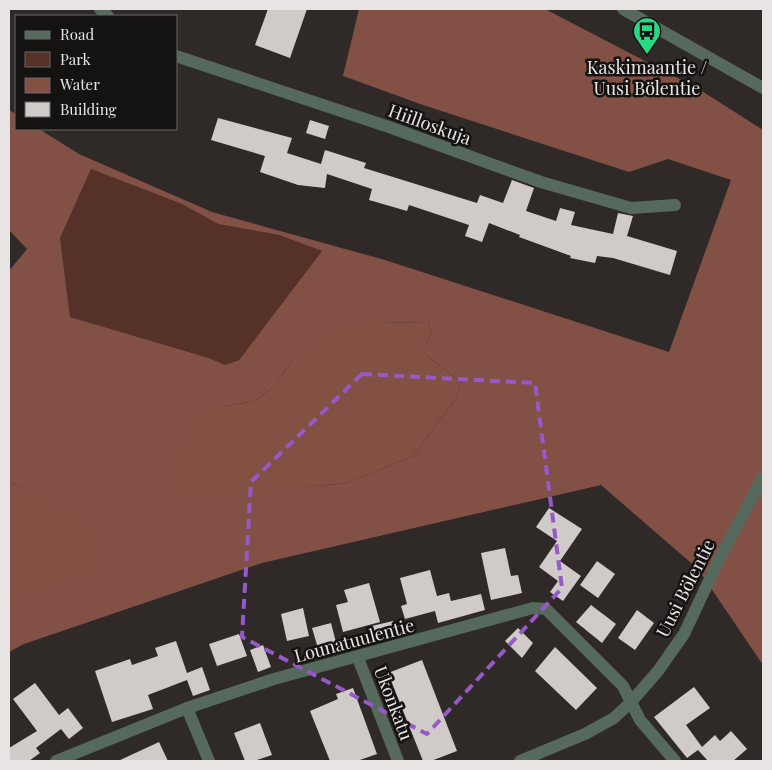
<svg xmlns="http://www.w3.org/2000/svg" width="772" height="770" viewBox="0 0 772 770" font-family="'Playfair Display',serif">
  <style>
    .green { fill: #553128 }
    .forest { fill: #825044; fill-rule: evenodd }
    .water { fill: #835044 }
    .building { fill: #d0cac8 }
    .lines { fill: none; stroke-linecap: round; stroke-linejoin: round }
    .minor { stroke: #55695c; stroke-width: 12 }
    .marked { fill: none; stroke: #965ac8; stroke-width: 4; stroke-dasharray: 10 6; stroke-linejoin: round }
    .labels { text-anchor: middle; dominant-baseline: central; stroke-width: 5; stroke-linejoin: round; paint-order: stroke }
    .poi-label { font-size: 18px; fill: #e8e4e3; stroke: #151312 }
    .street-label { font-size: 18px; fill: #e8e4e3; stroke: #151312 }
  </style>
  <rect width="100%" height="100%" fill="#2f2928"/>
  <path class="green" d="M 91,169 L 182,204 L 218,224 L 279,235 L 322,251 L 239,360 L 225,365 L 209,358 L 70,317 L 60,238 Z"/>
  <path class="forest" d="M 359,9 L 545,9 L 697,88 L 763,130 L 763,665 L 698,569 L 601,485 L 262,563 L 24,644 L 9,652 L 9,599 L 18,596 L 87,524 L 9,481 L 9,271 L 27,249 L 9,230 L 9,110 L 16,114 L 16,129 L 39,129 L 79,154 L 212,212 L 385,260 L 669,352 L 731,180 L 668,159 L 629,172 L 423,105 L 343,76 ZM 91,169 L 182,204 L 218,224 L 279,235 L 322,251 L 239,360 L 225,365 L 209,358 L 70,317 L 60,238 ZM 428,322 L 432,333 L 426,343 L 426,355 L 461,382 L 456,398 L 413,456 L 347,483 L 305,487 L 221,407 L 255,401 L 275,386 L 294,357 L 379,323 Z"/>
  <g class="water">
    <path d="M 428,322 L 432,333 L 426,343 L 426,355 L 461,382 L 456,398 L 413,456 L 347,483 L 172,500 L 167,486 L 173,461 L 200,417 L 221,407 L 255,401 L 275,386 L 294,357 L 332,329 L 379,323 Z"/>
    <path d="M 9,481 L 88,524 L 106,549 L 103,566 L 69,582 L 9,599 Z"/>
  </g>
  <g class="building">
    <path d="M 268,9 L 307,9 L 290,58 L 255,45 Z"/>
    <path d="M 218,118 L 292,138 L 287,153 L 321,164 L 325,150 L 366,163 L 364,168 L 477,203 L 480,195 L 503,203 L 512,180 L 534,188 L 526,211 L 556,221 L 560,208 L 575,212 L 571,225 L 613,234 L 618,213 L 633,216 L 627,236 L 677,251 L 670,275 L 613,258 L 597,256 L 595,263 L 570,258 L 571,256 L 519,237 L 520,235 L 489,223 L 482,242 L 465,236 L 469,225 L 409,205 L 407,211 L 369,200 L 372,189 L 327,174 L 325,188 L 298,185 L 260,172 L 265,156 L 211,140 Z"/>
    <path d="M 310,120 L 329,126 L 325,139 L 306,133 Z"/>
    <path d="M 549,508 L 582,529 L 560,561 L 581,576 L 563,601 L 550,592 L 558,581 L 539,567 L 557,541 L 536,527 Z"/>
    <path d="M 505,548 L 511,576 L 518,575 L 522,593 L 491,600 L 481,553 Z"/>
    <path d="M 597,561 L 615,574 L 598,598 L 580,585 Z"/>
    <path d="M 430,570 L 437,596 L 449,593 L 451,601 L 481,594 L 485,610 L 438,623 L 435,611 L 405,619 L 401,606 L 407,604 L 400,578 Z"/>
    <path d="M 369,583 L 380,622 L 343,632 L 336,605 L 348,602 L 344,590 Z"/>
    <path d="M 591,605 L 616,624 L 602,643 L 576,622 Z"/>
    <path d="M 303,608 L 309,636 L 287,641 L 281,614 Z"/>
    <path d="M 637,610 L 654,623 L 635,650 L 618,638 Z"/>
    <path d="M 393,621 L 396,633 L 375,639 L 372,626 Z"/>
    <path d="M 331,623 L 338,650 L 320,655 L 312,628 Z"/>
    <path d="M 518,628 L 533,643 L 522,658 L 505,641 Z"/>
    <path d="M 239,634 L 247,656 L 217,666 L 209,644 Z"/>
    <path d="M 176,641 L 187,673 L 202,667 L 210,690 L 193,696 L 187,680 L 148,695 L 153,709 L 112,722 L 95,671 L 130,659 L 132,665 L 158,656 L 155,648 Z"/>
    <path d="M 263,645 L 271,667 L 258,672 L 250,650 Z"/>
    <path d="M 555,647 L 597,688 L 576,710 L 535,671 Z"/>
    <path d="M 422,660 L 457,751 L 431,761 L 423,761 L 388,673 Z"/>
    <path d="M 35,683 L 59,715 L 68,708 L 83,728 L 69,739 L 61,729 L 36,748 L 40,753 L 29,761 L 9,761 L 9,748 L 37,731 L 13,699 Z"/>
    <path d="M 694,687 L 710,708 L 686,725 L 702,747 L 715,735 L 720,741 L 731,731 L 747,749 L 733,761 L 708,761 L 698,750 L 687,758 L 654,717 Z"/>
    <path d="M 353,688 L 377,754 L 357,761 L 330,761 L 310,711 L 338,699 L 336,694 Z"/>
    <path d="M 260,723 L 272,755 L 254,761 L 245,761 L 234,733 Z"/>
    <path d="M 159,742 L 168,761 L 118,761 Z"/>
  </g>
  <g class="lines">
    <g class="minor">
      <path d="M 100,9 L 108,16"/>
      <path d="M 623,9 L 763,88"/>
      <path d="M 176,56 L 389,127 L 541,182 L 631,208 L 675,205"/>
      <path d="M 358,658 L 398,761"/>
      <path d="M 187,708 L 209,761"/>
      <path d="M 56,761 L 187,708 L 274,679 L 533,608 L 546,609 L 623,686 L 640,720 L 675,761"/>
      <path d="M 520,761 L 585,734 L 614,718 L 631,702 L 658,671 L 684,634 L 724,549 L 763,477"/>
    </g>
  </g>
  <path class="marked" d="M 362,374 L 535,383 L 562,588 L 427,734 L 242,637 L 251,482 Z"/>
  <defs>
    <g id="bus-pin" transform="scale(1.4375)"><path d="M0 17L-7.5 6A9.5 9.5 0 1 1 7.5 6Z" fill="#29d885" stroke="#151312"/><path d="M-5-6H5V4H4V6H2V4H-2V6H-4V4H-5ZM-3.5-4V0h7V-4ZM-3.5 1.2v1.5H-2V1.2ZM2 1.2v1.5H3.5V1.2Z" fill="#111"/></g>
  </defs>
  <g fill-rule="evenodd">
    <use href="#bus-pin" x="647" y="31"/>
  </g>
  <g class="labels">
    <g class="poi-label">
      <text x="647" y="67">Kaskimaantie /<tspan x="647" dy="21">Uusi Bölentie</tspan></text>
    </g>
    <g class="street-label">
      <text transform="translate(430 124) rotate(20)">Hiilloskuja</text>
      <text transform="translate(685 588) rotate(-63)">Uusi Bölentie</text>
      <text transform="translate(354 640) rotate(-15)">Lounatuulentie</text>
      <text transform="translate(394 703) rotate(69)">Ukonkatu</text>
    </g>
  </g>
  <rect width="772" height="770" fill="none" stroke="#e8e4e3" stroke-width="20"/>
  <rect x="15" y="15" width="162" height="115" fill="#151312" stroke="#696766"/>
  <rect x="25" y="31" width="25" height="8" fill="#55695c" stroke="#696766"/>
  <text x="60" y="40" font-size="15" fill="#e8e4e3">Road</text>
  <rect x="25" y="52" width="25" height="15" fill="#553128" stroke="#696766"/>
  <text x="60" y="65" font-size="15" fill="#e8e4e3">Park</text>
  <rect x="25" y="78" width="25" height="15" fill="#835044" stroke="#696766"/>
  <text x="60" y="90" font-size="15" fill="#e8e4e3">Water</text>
  <rect x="25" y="102" width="25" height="15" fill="#d0cac8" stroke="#696766"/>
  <text x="60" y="115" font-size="15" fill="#e8e4e3">Building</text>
</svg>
